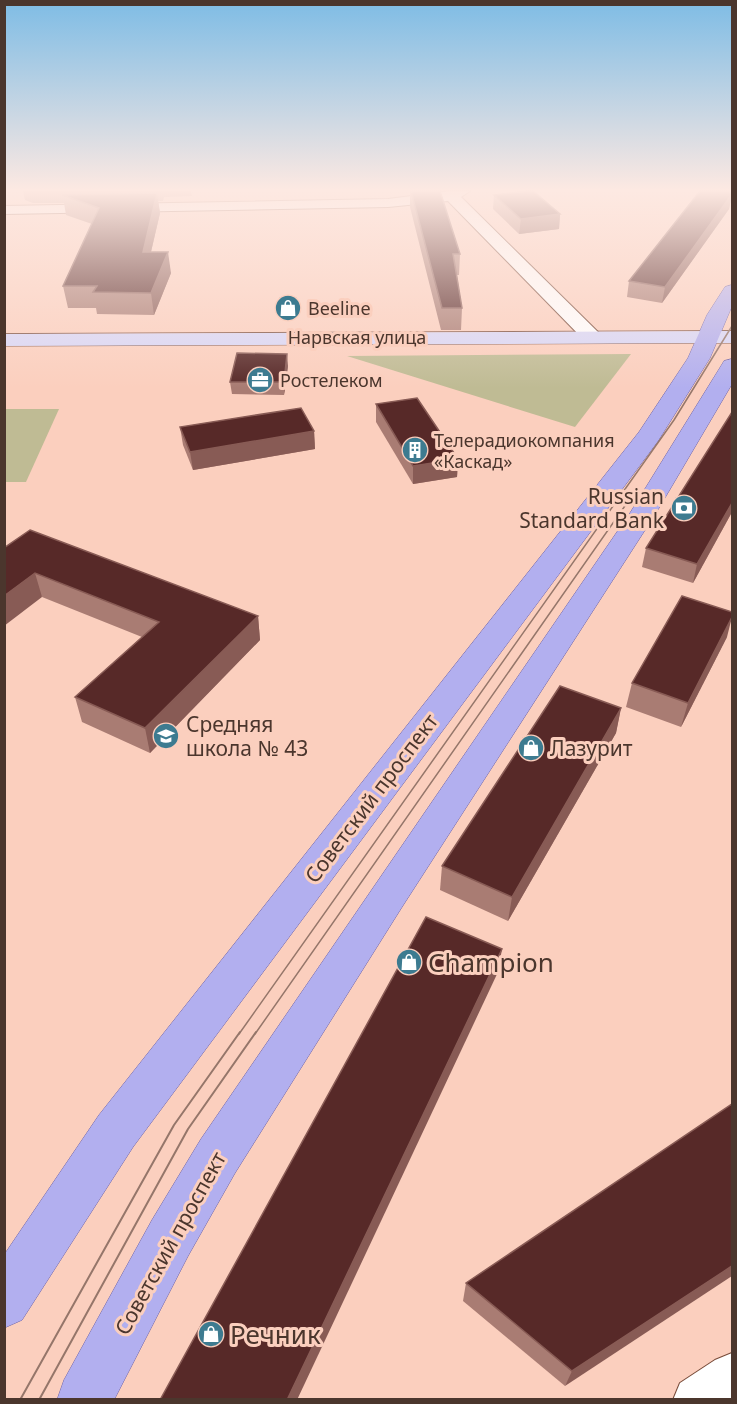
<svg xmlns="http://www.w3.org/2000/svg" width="737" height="1404" viewBox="0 0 737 1404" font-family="'Noto Sans',sans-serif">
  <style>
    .green { fill: #bfbb94 }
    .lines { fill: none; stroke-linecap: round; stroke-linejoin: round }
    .street-casing { stroke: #774a38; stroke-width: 2 }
    .secondary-casing { stroke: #774a38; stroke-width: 1 }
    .primary-casing { stroke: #6c62a5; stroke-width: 1 }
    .street { fill: #fff; fill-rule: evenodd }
    .secondary { fill: #d8d7f7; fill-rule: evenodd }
    .primary { fill: #b2afef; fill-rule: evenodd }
    .tram-far1 { stroke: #95766a; stroke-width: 1.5 }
    .tram { stroke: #95766a; stroke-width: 2 }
    .wall { fill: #a97c73 }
    .shaded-wall { fill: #885b55 }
    .building { fill: #572928; stroke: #885b55; stroke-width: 1.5 }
    .labels { text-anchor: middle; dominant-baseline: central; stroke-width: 6; stroke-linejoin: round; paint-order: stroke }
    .far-poi-label { font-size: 18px; fill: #4b362d; stroke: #fbcfbe; text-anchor: start }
    .far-street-label { font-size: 18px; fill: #4b362d; stroke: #fbcfbe }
    .poi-label { font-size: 21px; fill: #4b362d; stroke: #fbcfbe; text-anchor: start }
    .street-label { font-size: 21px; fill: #4b362d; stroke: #fbcfbe }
    .near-poi-label { font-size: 26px; fill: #4b362d; stroke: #fbcfbe; text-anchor: start }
  </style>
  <rect width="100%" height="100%" fill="#fbcfbe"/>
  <g class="green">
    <path d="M 631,354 L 575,427 L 347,356 Z"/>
    <path d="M 5,409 L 59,409 L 26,482 L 5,482 Z"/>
  </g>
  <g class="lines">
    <g class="street-casing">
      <g id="street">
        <path d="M 451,191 L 470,191 L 461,197 L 599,333 L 601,337 L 599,341 L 585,341 L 448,201 L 388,207 L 4,214 L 4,206 L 388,199 Z"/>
        <path d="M 732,1353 L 732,1400 L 673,1400 L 680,1383 L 715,1360 Z"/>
      </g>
    </g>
    <g class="secondary-casing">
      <path id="secondary" d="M 732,331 L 732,343 L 4,346 L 4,334 Z"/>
    </g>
    <g class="primary-casing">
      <g id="primary">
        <path d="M 732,285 L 732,306 L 710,358 L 658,441 L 133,1147 L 22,1320 L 4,1328 L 4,1255 L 99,1115 L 639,432 L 688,358 L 707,315 L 725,287 Z"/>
        <path d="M 732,359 L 732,384 L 656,513 L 402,907 L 235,1173 L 188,1256 L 114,1400 L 57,1400 L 64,1380 L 152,1220 L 201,1139 L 630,513 L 721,366 L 724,361 Z"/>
      </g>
    </g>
    <use href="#street" class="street"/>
    <use href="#secondary" class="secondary"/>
    <use href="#primary" class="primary"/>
    <g class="tram-far1">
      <path d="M 239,1034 L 674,420 L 732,326"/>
      <path d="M 255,1034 L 634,493"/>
    </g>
    <g class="tram">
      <path d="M 20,1400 L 174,1125 L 240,1032"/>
      <path d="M 39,1400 L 188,1129 L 256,1032"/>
    </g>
  </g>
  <g class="wall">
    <path d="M 23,191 L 191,191 L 192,196 L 164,197 L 163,201 L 158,201 L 160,213 L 151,252 L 171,273 L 154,315 L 97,314 L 96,308 L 68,308 L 63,286 L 92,224 L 66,215 L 64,203 L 33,203 L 25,200 Z"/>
    <path d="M 410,191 L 440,191 L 460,254 L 459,275 L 457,275 L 462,308 L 461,330 L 441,330 L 410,207 Z"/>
    <path d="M 732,194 L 729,209 L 662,303 L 627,297 L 629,281 Z"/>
    <path d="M 494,195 L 560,214 L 559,229 L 519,234 L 493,209 Z"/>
    <path d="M 288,366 L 284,395 L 232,394 L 230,382 Z"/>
    <path d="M 376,404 L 458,459 L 457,477 L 413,484 L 376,422 Z"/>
    <path d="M 180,427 L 314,431 L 315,449 L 193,470 L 183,445 Z"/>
    <path d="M 732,512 L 693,583 L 642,567 L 646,548 Z"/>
    <path d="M 4,548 L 258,616 L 260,640 L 150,753 L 82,722 L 75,697 L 142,637 L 42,597 Z"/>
    <path d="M 727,637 L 681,727 L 626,707 L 632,683 Z"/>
    <path d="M 621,708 L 616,733 L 508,921 L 440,890 L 442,866 Z"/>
    <path d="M 732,1104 L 565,1386 L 463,1301 L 466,1283 Z"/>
  </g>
  <g class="shaded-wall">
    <path d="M 157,193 L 160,213 L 146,273 L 143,252 Z"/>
    <path d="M 732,194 L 729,209 L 662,303 L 665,287 Z"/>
    <path d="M 560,214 L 559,229 L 519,234 L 521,219 Z"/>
    <path d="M 168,252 L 171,273 L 154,315 L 151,293 Z"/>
    <path d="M 287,354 L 288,366 L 284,395 L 284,382 Z"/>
    <path d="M 314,431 L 315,449 L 193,470 L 190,452 Z"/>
    <path d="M 458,459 L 457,477 L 413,484 L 413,466 Z"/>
    <path d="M 732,503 L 732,512 L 693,583 L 697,564 Z"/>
    <path d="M 35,573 L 42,597 L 4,626 L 4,596 Z"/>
    <path d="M 258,616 L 260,640 L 150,753 L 145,728 Z"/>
    <path d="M 732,617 L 727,637 L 681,727 L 688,703 Z"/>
    <path d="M 621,708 L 616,733 L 508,921 L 512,897 Z"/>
    <path d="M 502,949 L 498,972 L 297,1400 L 287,1400 Z"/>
    <path d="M 732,1266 L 732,1276 L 565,1386 L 572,1371 Z"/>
  </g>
  <g class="building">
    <path d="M 411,191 L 440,191 L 460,254 L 453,254 L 462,308 L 442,308 Z"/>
    <path d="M 528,191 L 533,191 L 560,214 L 521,219 L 494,195 Z"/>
    <path d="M 700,191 L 728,191 L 732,194 L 665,287 L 629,281 Z"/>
    <path d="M 157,193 L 143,252 L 168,252 L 151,293 L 93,292 L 97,286 L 63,286 L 99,208 L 62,195 Z"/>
    <path d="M 237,353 L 287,354 L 284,382 L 230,382 Z"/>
    <path d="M 417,398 L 458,459 L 413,466 L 376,404 Z"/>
    <path d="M 301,408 L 314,431 L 190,452 L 180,427 Z"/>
    <path d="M 732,412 L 732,503 L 697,564 L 646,548 Z"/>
    <path d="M 30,530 L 258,616 L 145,728 L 75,697 L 159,622 L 35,573 L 4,596 L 4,548 Z"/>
    <path d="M 682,596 L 732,612 L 732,617 L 688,703 L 632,683 Z"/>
    <path d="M 560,686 L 621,708 L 512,897 L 442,866 Z"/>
    <path d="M 426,917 L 502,949 L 287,1400 L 160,1400 Z"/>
    <path d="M 732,1104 L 732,1266 L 572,1371 L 466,1283 Z"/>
  </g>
  <linearGradient id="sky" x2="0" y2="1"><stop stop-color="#7ebce5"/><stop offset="0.49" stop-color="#fde9e2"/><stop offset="1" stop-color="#fde9e2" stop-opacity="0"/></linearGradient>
  <rect width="737" height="388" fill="url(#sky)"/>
  <defs>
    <g id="shop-disc" transform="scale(1.35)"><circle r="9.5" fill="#3d7b90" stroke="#fbcfbe"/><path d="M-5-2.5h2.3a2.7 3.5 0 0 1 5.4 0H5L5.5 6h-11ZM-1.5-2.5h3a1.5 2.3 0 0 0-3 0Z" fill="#fff"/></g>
    <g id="office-disc" transform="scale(1.35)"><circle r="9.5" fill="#3d7b90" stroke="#fbcfbe"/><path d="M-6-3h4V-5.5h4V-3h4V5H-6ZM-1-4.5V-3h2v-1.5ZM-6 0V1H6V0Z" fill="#fff"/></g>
    <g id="building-disc" transform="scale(1.35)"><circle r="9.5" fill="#3d7b90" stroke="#fbcfbe"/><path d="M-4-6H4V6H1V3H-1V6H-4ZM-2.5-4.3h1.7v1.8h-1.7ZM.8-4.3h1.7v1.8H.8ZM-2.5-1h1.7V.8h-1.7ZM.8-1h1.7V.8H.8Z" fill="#fff"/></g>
    <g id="bank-disc" transform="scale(1.35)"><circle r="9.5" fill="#3d7b90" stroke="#fbcfbe"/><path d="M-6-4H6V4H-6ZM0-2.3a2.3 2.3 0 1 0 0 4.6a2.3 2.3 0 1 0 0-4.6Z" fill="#fff"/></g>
    <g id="school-disc" transform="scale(1.35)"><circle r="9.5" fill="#3d7b90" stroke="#fbcfbe"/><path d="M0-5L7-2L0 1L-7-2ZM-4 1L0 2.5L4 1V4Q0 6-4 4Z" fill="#fff"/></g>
  </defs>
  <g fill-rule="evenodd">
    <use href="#shop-disc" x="288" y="308"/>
    <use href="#office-disc" x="260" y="380"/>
    <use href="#building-disc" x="415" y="450"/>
    <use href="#bank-disc" x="684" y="508"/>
    <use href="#school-disc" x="166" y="736"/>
    <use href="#shop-disc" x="531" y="748"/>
    <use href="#shop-disc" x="409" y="962"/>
    <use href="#shop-disc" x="211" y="1334"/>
  </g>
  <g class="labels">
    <g class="far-poi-label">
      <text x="308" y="308">Beeline</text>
      <text x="280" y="380">Ростелеком</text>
      <text x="434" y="440">Телерадиокомпания<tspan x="434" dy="21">«Каскад»</tspan></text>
    </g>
    <g class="far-street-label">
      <text x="357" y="337">Нарвская улица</text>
    </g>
    <g class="poi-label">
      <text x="664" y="496" text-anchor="end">Russian<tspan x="664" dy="24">Standard Bank</tspan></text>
      <text x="186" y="724">Средняя<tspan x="186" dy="24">школа № 43</tspan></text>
      <text x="550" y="748">Лазурит</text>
    </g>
    <g class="street-label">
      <text transform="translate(371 798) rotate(-53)">Советский проспект</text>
      <text transform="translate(170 1243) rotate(-61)">Советский проспект</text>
    </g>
    <g class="near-poi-label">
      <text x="428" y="962">Champion</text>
      <text x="230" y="1334">Речник</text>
    </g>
  </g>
  <rect width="737" height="1404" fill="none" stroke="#4b362d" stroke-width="12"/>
</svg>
